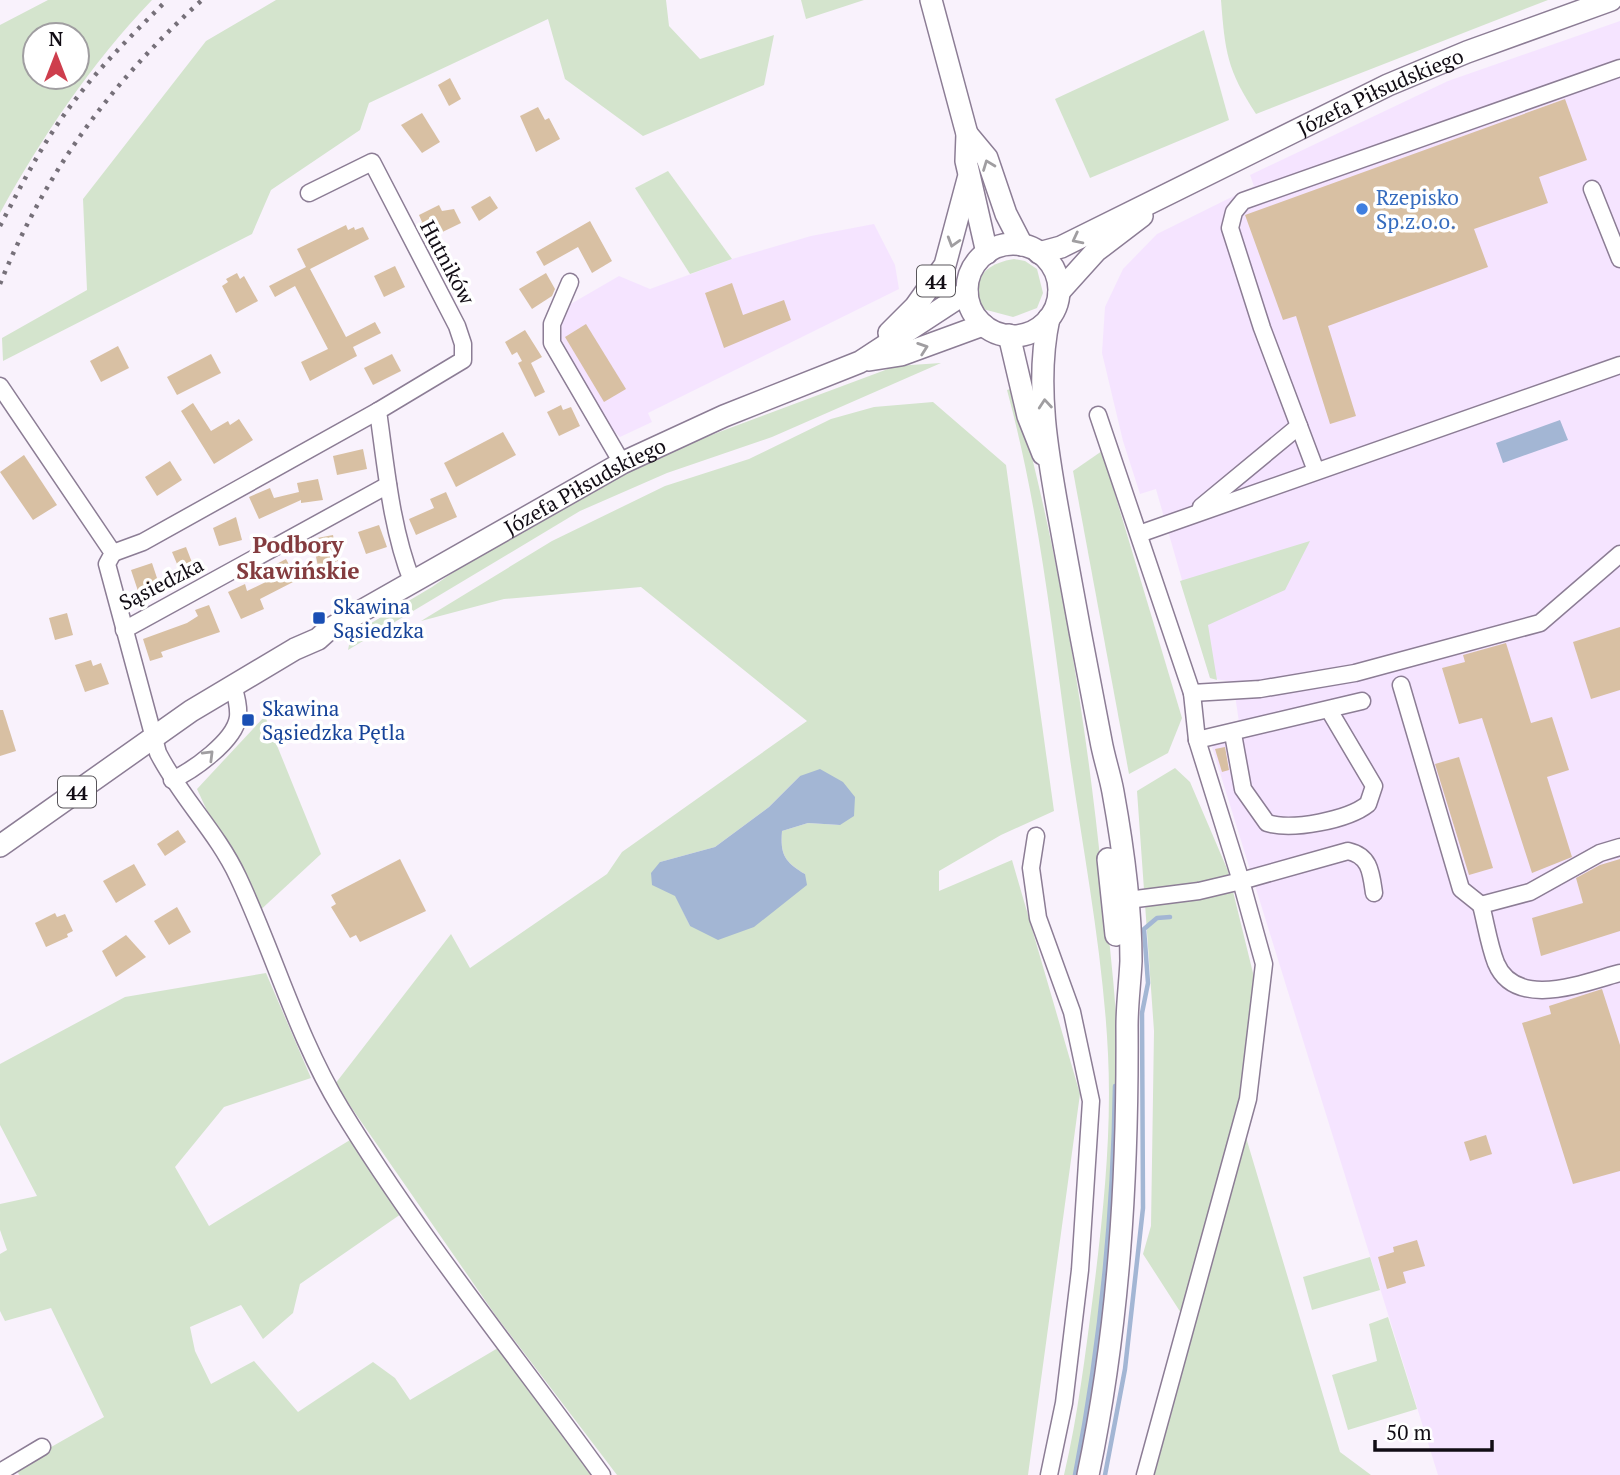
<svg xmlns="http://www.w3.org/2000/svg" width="1620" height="1475" viewBox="0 0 1620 1475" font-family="'PT Serif',serif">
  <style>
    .built { fill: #f5e4ff }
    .green { fill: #d4e4cd; fill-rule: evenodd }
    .water { fill: #a3b6d4 }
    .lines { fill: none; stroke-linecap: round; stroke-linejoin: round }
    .stream { stroke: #a3b6d4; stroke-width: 4.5 }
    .building { fill: #d8c0a3 }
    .minor-casing { stroke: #8c7d95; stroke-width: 19 }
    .major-casing { stroke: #8c7d95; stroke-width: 24 }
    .minor { stroke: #fff; stroke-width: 16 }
    .major { stroke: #fff; stroke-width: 21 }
    .rail { stroke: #767079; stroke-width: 4.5; stroke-dasharray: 3.5 7; stroke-linecap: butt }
    .oneway { stroke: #a09ea1 }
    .shop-dot { fill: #3f7fe0; stroke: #fff; stroke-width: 2.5 }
    .transit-dot { fill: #1a4fb4; stroke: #fff; stroke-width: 2.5 }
    .labels { text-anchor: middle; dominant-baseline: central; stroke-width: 7; stroke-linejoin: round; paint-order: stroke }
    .shield { fill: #fff; stroke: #58555a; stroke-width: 2 }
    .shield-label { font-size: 19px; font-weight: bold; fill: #110c14 }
    .street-label { font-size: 21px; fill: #110c14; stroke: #fff }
    .shop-label { font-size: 21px; fill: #366cbe; stroke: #fff; text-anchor: start }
    .transit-label { font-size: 21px; fill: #164399; stroke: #fff; text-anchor: start }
    .neighbourhood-label { font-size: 23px; font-weight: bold; fill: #843c3f; stroke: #fff }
  </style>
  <rect width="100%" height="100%" fill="#f9f2fc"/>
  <g class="built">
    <path d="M 1620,21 L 1620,1475 L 1438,1475 L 1212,747 L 1216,729 L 1239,722 L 1233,682 L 1210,678 L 1156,489 L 1140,494 L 1123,441 L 1102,353 L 1105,307 L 1123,269 L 1157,234 L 1254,186 L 1250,175 L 1448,81 Z"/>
    <path d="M 874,224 L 895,265 L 899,289 L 648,413 L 652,422 L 620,437 L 608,425 L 561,339 L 563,310 L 569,305 L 619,276 L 650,289 L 732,259 L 811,236 Z"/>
  </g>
  <g class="green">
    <path d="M 48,0 L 152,0 C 90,65 43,135 0,213 L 0,25 ZM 77,35 L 77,77 L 35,77 L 35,35 Z"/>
    <path d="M 276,0 L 666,0 L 669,26 L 700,59 L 774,35 L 764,85 L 643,136 L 565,79 L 548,19 L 369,103 L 360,130 L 271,190 L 252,234 L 3,361 L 2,338 L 87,290 L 83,199 L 206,41 Z"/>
    <path d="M 801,0 L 864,0 L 806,19 Z"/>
    <path d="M 1221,0 L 1548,0 L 1256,114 C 1227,70 1225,52 1221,0 Z"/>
    <path d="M 1204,30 L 1229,120 L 1090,178 L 1055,99 Z"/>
    <path d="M 668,171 L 732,259 L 690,274 L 635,188 Z"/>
    <path d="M 1014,259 L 1025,261 L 1037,269 L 1043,293 L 1037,308 L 1013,317 L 979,308 C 969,279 987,263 1014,259 Z"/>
    <path d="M 941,363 L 772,437 L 667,473 L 580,511 L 348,650 L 351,635 L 432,587 L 505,536 L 580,494 L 674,449 L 896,366 Z"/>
    <path d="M 1014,388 C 1058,548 1085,710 1102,876 C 1110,947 1119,1020 1119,1091 C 1117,1219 1103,1349 1078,1475 L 1064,1475 C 1078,1415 1085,1356 1093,1296 C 1103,1216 1112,1134 1108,1054 C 1103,948 1081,842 1067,737 C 1051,621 1038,504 1007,390 Z"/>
    <path d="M 933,402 L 1006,465 L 1054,811 L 1001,835 L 939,871 L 939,891 L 1012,860 L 1080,1094 L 1028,1475 L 617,1475 L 496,1316 L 335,1084 L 451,934 L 470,968 L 607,874 L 622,852 L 807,721 L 641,587 L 504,599 L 421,621 L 552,541 L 665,486 L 749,459 L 831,419 L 874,407 ZM 800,776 L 840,825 L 808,823 L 782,831 C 780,855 785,862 805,874 L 690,926 L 660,862 L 715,847 L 769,807 Z"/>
    <path d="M 1102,451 L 1182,718 L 1168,753 L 1129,774 L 1073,471 Z"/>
    <path d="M 1310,541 L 1285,590 L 1208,625 L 1217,680 L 1210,678 L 1180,581 Z"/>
    <path d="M 265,716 L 321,854 L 255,915 L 197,789 Z"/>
    <path d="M 1175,768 L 1190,782 L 1228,871 L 1264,1018 L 1264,1042 L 1239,1114 L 1340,1452 L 1371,1475 L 1151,1475 L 1190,1327 L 1143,1254 L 1151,1226 L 1154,1031 L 1137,791 Z"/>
    <path d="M 266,973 L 311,1078 L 224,1107 L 175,1167 L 209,1226 L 350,1140 L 401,1214 L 300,1284 L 293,1313 L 263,1339 L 241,1305 L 190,1327 L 195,1351 L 211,1384 L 254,1361 L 298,1412 L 373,1362 L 395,1378 L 410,1400 L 503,1345 L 592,1475 L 19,1475 L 16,1467 L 104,1417 L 51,1308 L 5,1321 L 0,1311 L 0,1254 L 7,1250 L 0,1230 L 0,1204 L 37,1196 L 0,1125 L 0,1064 L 125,997 Z"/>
    <path d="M 1370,1257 L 1380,1290 L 1312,1310 L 1303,1277 Z"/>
    <path d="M 1388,1317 L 1417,1409 L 1348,1430 L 1332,1375 L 1377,1361 L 1369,1324 Z"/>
  </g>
  <g class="water">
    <path d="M 1560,420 L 1568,440 L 1503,463 L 1496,443 Z"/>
    <path d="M 820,769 L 843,782 L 855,797 L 854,816 L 840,825 L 808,823 L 782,831 C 780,855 785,862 805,874 L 807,885 L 754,927 L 718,940 L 690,926 L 675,896 L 652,885 L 651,873 L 660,862 L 715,847 L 769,807 L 800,776 Z"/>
  </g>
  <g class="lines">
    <g class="stream">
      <path d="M 1075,1475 C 1100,1347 1113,1217 1115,1086"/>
      <path d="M 1105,1475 L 1125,1369 L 1143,1208 L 1142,1013 L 1148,983 L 1144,929 L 1157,918 L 1170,917"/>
    </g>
  </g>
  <g class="building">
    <path d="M 450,78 L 461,99 L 449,106 L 438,85 Z"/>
    <path d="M 1565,99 L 1587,160 L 1539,177 L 1548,203 L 1474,229 L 1488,267 L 1328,326 L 1356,416 L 1330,424 L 1296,316 L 1283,320 L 1245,215 Z"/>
    <path d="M 538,107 L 545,120 L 549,118 L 560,139 L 536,152 L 520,116 Z"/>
    <path d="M 422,113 L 440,142 L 422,153 L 401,125 Z"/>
    <path d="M 490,196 L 498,208 L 479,221 L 471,207 Z"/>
    <path d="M 439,205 L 442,211 L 454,209 L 461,223 L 426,240 L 418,224 L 422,222 L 419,215 Z"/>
    <path d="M 590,221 L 612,261 L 592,273 L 578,247 L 544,266 L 536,252 Z"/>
    <path d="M 346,225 L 348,230 L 354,227 L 355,230 L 363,227 L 369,239 L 310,269 L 346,337 L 375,322 L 381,333 L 353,347 L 357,356 L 310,381 L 301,362 L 328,349 L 295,286 L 275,297 L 269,286 L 306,267 L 297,249 Z"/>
    <path d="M 395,266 L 405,287 L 384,297 L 374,276 Z"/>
    <path d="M 237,273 L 240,279 L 244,276 L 258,301 L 236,313 L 222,286 L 228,282 L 226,279 Z"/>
    <path d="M 546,273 L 555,289 L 552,296 L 532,309 L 519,289 Z"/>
    <path d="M 732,283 L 743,315 L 784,300 L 791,320 L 724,348 L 705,293 Z"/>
    <path d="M 586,324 L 626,389 L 604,402 L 565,337 Z"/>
    <path d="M 525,330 L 542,357 L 531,363 L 545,392 L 535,397 L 518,363 L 522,361 L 517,352 L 512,355 L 505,342 Z"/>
    <path d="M 118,346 L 129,368 L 101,382 L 90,361 Z"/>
    <path d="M 211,354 L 221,373 L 177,395 L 167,377 Z"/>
    <path d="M 392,354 L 401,371 L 373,385 L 364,368 Z"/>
    <path d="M 193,403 L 211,431 L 228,421 L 230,425 L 239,419 L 253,440 L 214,464 L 181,411 Z"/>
    <path d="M 561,405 L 563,410 L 571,407 L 580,426 L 559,436 L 547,412 Z"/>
    <path d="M 503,432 L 516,455 L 456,487 L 444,463 Z"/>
    <path d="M 363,449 L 367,469 L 337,475 L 333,456 Z"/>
    <path d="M 24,455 L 57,505 L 33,520 L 0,472 Z"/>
    <path d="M 170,461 L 182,480 L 157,496 L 145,477 Z"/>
    <path d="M 318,479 L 323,500 L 301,503 L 301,500 L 259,519 L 249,497 L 270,488 L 274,498 L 299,492 L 297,483 Z"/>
    <path d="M 446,492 L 457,517 L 416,535 L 409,519 L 434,508 L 430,499 Z"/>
    <path d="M 236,517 L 242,540 L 219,546 L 213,528 Z"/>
    <path d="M 379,525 L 387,547 L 366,554 L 358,532 Z"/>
    <path d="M 333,535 L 338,561 L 318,566 L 312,539 Z"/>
    <path d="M 186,547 L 193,565 L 180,571 L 172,552 Z"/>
    <path d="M 286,559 L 297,580 L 260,599 L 264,609 L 241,619 L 228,592 L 245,584 L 247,591 L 274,578 L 269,568 Z"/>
    <path d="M 152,563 L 159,584 L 138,591 L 131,570 Z"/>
    <path d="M 209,605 L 220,632 L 161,652 L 163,657 L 150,661 L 143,639 L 187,623 L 198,616 L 195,610 Z"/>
    <path d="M 67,613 L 73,635 L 55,640 L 49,618 Z"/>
    <path d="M 1620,627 L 1620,690 L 1591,699 L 1573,642 Z"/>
    <path d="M 1506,643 L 1531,723 L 1552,717 L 1569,770 L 1547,777 L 1572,857 L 1532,873 L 1482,718 L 1459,724 L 1442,668 L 1465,662 L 1463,655 Z"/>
    <path d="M 91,660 L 93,666 L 101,663 L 109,684 L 85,692 L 75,665 Z"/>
    <path d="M 0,710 L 3,710 L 16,751 L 0,756 Z"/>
    <path d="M 1225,747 L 1229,770 L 1222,772 L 1215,749 Z"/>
    <path d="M 1459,757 L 1493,868 L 1469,875 L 1435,764 Z"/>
    <path d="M 178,830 L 186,842 L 165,856 L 157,844 Z"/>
    <path d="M 400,859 L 426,911 L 360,942 L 356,935 L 350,938 L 331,907 L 336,904 L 331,895 Z"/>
    <path d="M 1620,859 L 1620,931 L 1541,956 L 1532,918 L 1583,903 L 1576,878 L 1600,865 Z"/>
    <path d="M 134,864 L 146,885 L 116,903 L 103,881 Z"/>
    <path d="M 177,907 L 191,932 L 169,945 L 154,921 Z"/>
    <path d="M 55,913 L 57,917 L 65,914 L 73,931 L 67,934 L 68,937 L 46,947 L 35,923 Z"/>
    <path d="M 126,935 L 146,957 L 116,977 L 102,951 Z"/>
    <path d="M 1602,989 L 1620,1045 L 1620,1171 L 1573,1184 L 1522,1023 L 1551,1014 L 1549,1006 Z"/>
    <path d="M 1486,1135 L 1492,1154 L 1470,1161 L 1464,1142 Z"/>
    <path d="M 1417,1240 L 1425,1266 L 1403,1272 L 1406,1283 L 1387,1289 L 1378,1257 L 1394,1252 L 1393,1247 Z"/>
  </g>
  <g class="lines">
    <g class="minor-casing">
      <g id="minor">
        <path d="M 1592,189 L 1620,259"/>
        <path d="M 309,193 L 372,162 L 457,326 L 463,344 L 463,360 L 378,411 C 386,467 391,528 412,581"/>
        <path d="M 570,282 L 552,324 L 552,343 L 622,463"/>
        <path d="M 0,386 L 113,553 L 107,564 L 158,753 C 181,798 217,832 238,877 C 274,953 297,1037 341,1109 C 419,1237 515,1354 602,1475"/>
        <path d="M 1098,415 L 1192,693 L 1260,689 L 1355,673 L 1540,623 L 1620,554"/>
        <path d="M 1316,471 L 1262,328 L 1230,228 L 1234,212 L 1243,201 L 1620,68"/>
        <path d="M 1201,507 L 1299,426"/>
        <path d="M 1139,534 L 1620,365"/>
        <path d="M 113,553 L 143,542 L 378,411"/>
        <path d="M 124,630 L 388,485"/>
        <path d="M 1401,685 L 1461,889 L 1481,905"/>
        <path d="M 1233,734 L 1243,789 L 1267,823 C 1292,831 1348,820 1368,804 L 1374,786 L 1329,710"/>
        <path d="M 1197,740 L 1362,701"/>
        <path d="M 172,780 C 192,771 235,741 238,717 C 239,706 236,696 233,685"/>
        <path d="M 1036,836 L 1031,868 L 1038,918 L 1072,1012 L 1091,1101 L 1080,1270 L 1064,1403 L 1049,1475"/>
        <path d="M 1620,847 L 1600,853 L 1530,892 L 1481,905 C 1486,924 1489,945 1496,963 C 1516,1011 1585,982 1620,973"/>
        <path d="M 1128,900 L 1199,891 L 1241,881 L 1197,740 L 1192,693"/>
        <path d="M 0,1472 L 42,1447"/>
        <path d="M 1145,1475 L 1248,1099 L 1264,964 L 1241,881 L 1348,851 C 1370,856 1371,872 1374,893"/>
      </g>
    </g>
    <g class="major-casing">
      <g id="major">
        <path d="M 931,0 L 967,134 L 966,161 L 987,253"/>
        <path d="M 967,134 L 987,158 L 1006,214 L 1022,245"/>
        <circle cx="1013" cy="290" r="46"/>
        <path id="s1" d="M 1039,253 L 1061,247 L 1388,85 L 1467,52 L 1611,0"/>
        <path d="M 1059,292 L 1096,251 L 1142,216"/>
        <path d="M 1049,318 C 1033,391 1051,471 1064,544 C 1076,610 1088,675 1101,741 C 1104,758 1110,775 1113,792 C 1123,847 1131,906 1131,961 C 1130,983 1127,1004 1127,1026 C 1128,1177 1119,1327 1088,1475"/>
        <path d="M 889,333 L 915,307 L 945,265 L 968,179"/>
        <path d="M 1009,335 L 1028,416 L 1043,454"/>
        <path d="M 869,360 L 901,355 L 983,325"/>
        <path id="s2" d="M 0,846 L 191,711 L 295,649 L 318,639 L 328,630 L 622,463 L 724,416 L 860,362 L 967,292"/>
        <path d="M 1108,859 L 1116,935"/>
      </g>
    </g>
    <use href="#minor" class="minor"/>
    <use href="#major" class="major"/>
    <g class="rail">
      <path d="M 0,226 C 22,184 43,142 72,104 C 100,66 134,33 167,0"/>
      <path d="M 0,284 C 46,171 111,82 202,0"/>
    </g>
  </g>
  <defs><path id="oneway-chevron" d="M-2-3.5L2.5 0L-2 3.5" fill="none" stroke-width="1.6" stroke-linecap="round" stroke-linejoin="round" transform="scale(1.75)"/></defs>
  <g class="oneway">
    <use href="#oneway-chevron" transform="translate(988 165) rotate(-111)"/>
    <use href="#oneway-chevron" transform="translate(1077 239) rotate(153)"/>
    <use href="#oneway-chevron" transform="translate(953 242) rotate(107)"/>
    <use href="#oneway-chevron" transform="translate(923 348) rotate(-19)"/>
    <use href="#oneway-chevron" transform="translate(1045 404) rotate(-95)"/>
    <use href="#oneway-chevron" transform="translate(209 755) rotate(-45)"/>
  </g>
  <circle class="shop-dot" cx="1362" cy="209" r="7"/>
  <g class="transit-dot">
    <rect x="312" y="611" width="14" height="14" rx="3.5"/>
    <rect x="241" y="713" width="14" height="14" rx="3.5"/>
  </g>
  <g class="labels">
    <g class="shield">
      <rect x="917" y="265.5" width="38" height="31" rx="5"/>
      <rect x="58" y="776.5" width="38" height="31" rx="5"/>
    </g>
    <g class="shield-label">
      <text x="936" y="281">44</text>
      <text x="77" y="792">44</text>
    </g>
    <g class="street-label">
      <text stroke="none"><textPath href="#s1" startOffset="378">Józefa Piłsudskiego</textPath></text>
      <text transform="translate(448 262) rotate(62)">Hutników</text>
      <text stroke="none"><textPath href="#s2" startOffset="688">Józefa Piłsudskiego</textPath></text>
      <text transform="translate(161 583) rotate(-27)">Sąsiedzka</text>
    </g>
    <g class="shop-label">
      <text x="1376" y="197">Rzepisko<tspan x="1376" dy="24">Sp.z.o.o.</tspan></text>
    </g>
    <g class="transit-label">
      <text x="333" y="606">Skawina<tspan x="333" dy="24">Sąsiedzka</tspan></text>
      <text x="262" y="708">Skawina<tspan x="262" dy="24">Sąsiedzka Pętla</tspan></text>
    </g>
    <g class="neighbourhood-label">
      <text x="298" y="544">Podbory<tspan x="298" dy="26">Skawińskie</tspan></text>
    </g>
  </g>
  <g transform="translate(56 56)"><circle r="33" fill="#ffffff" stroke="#a09ea1" stroke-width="2"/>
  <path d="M0-5L12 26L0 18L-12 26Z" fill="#ce3e4d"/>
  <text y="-10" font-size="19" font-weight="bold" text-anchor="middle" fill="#110c14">N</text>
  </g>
  <path d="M1375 1440v10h117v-10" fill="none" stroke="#110c14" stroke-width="3.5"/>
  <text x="1386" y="1440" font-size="21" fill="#110c14" stroke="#ffffff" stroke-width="5" paint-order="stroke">50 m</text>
</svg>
